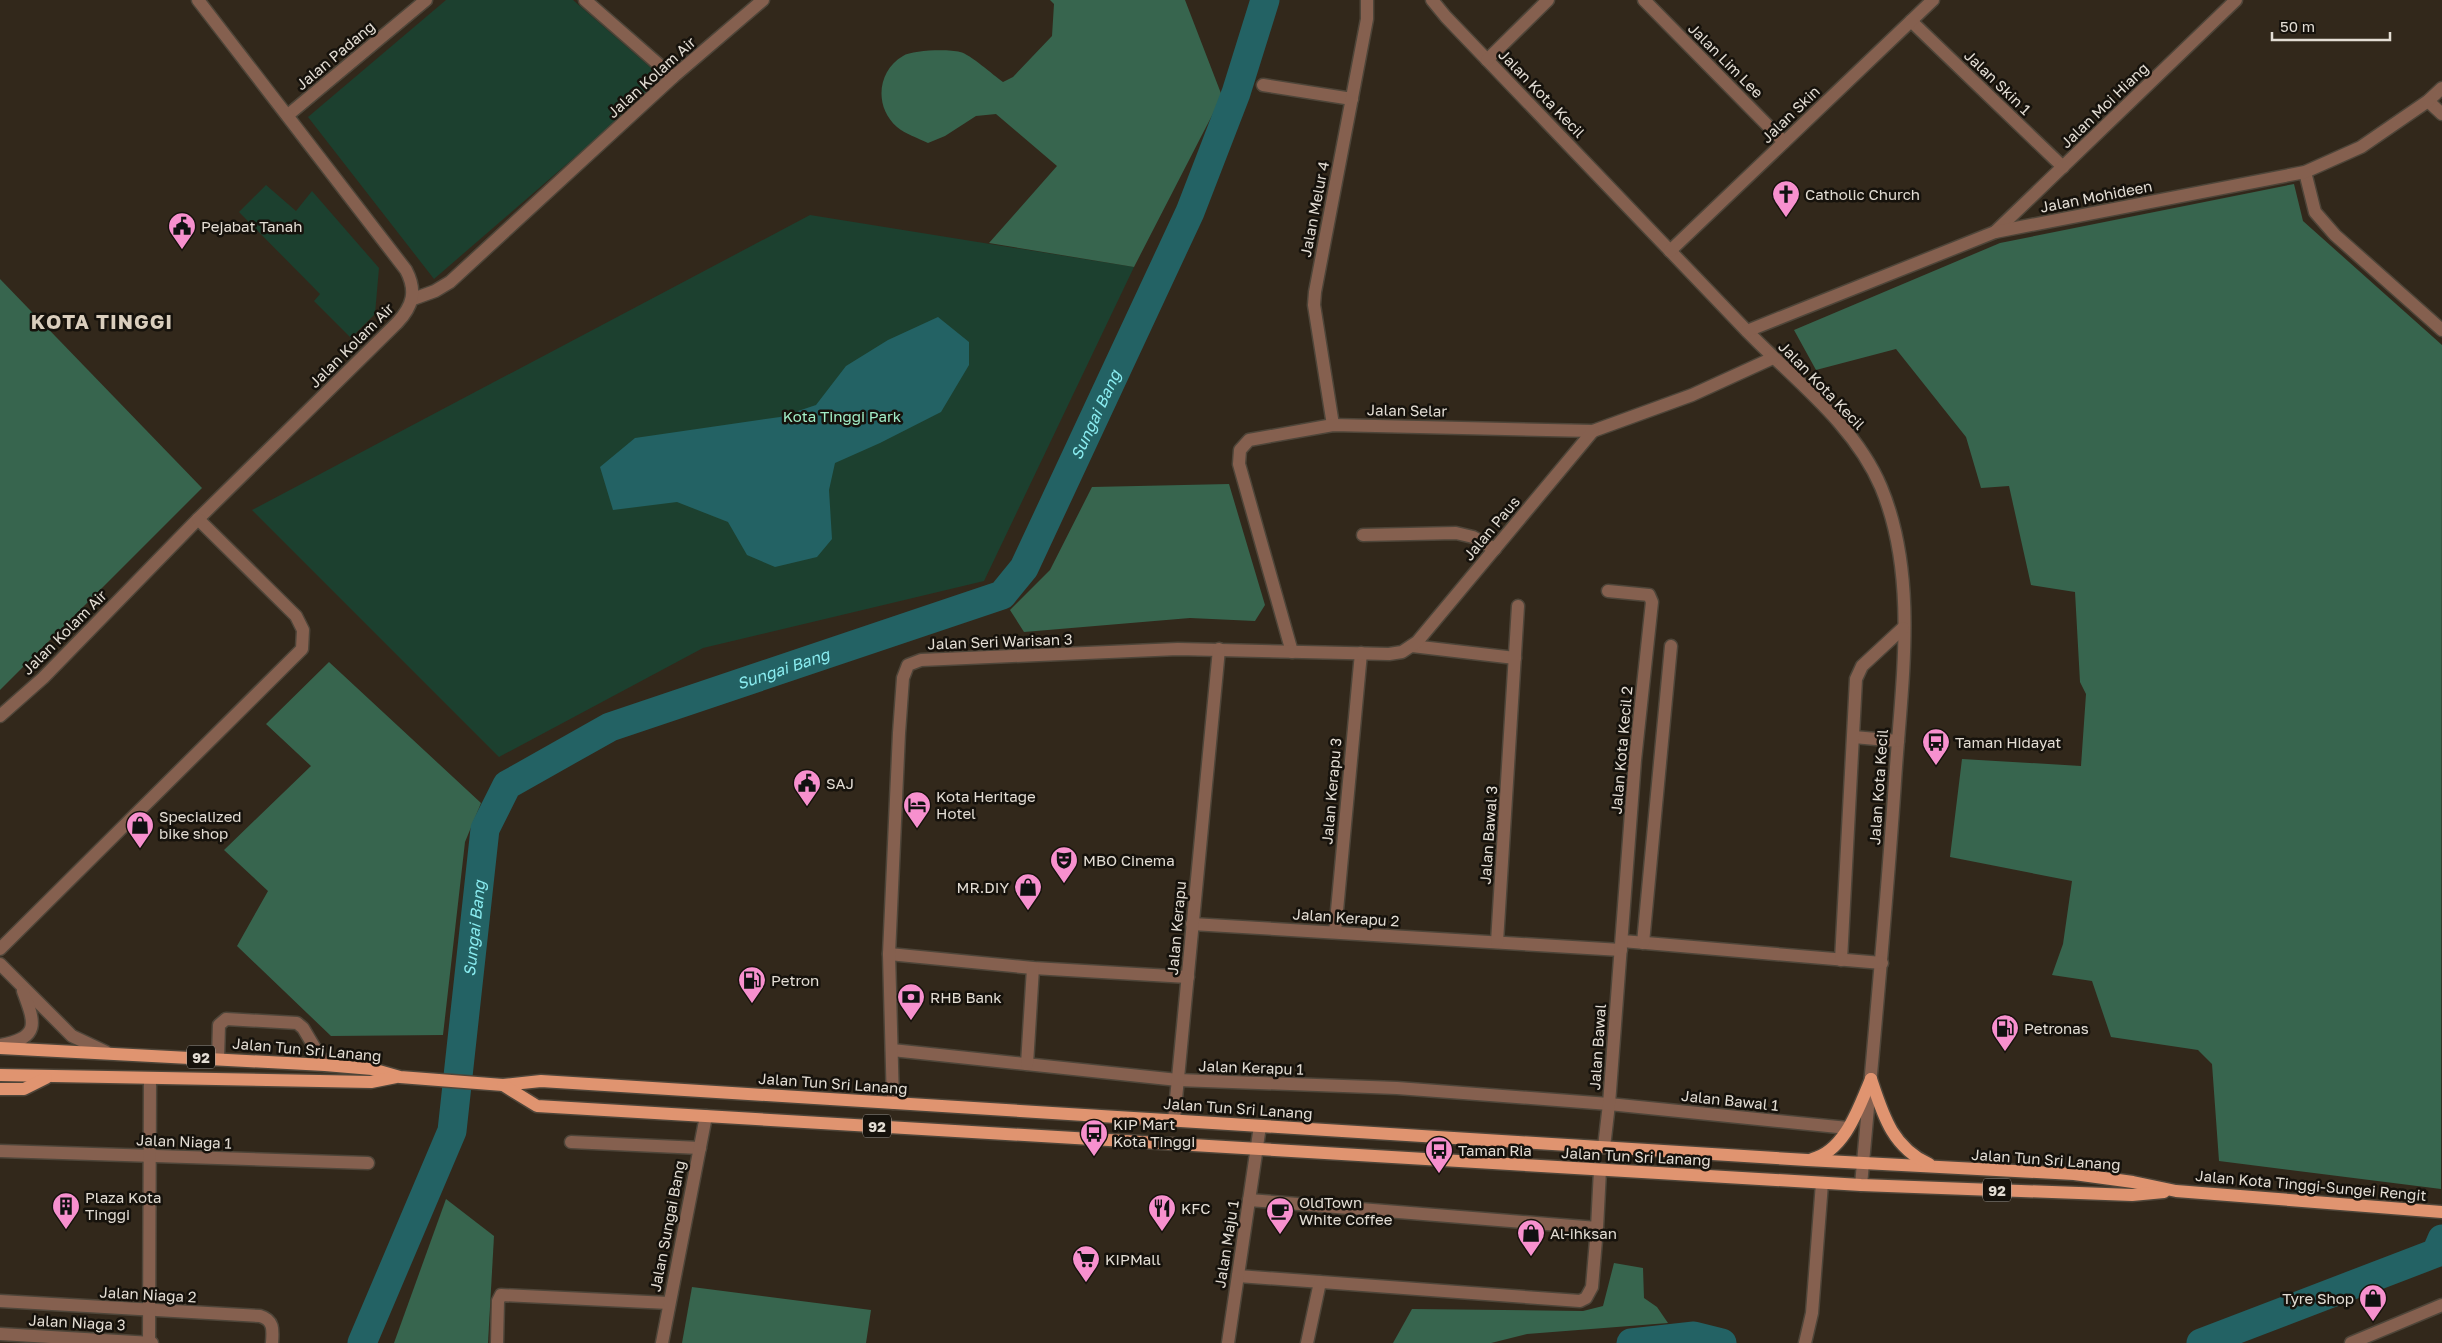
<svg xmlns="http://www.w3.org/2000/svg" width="2442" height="1343" viewBox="0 0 2442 1343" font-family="'Golos Text',sans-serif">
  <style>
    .green { fill: #1c402f }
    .forest { fill: #37654e }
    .water { fill: #236264 }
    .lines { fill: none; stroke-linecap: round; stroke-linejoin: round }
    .river { stroke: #236264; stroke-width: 29 }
    .minor-casing { stroke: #4e4539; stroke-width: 15 }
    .major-casing { stroke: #4e4539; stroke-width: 15 }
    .minor { stroke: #85604f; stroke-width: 12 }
    .major { stroke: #e09470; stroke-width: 12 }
    .labels { text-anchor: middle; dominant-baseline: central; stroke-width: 5; stroke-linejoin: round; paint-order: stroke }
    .shield { fill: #16120c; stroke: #a6a098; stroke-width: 1 }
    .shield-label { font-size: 14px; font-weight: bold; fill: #e3ddd4 }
    .street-label { font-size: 15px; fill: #e3ddd4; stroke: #16120c }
    .poi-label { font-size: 15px; fill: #e3ddd4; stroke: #16120c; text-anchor: start }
    .park-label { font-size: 15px; fill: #a2eec7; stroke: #16120c }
    .water-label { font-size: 16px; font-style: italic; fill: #8aecf0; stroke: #16120c }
    .district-label { font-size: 20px; font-weight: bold; letter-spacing: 1px; fill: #dacebd; stroke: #16120c }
  </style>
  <rect width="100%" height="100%" fill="#32281b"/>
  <g class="green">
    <path d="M 446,0 L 573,0 L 657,73 L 657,86 L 434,279 L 308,117 Z"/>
    <path d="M 266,185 L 296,211 L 312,191 L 379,268 L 375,314 L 351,338 L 314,301 L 320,294 L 239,212 Z"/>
    <path d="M 810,215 L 1134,267 L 984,581 L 703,648 L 499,757 L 252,510 Z"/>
  </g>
  <g class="forest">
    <path d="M 1050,0 L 1185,0 L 1222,96 L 1134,267 L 989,243 L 1057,166 L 996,114 L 976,116 L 945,136 L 928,143 C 918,138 905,134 897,127 C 874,107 877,71 903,56 C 912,50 948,49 960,52 C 970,54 993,75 1003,82 L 1013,77 L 1052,36 L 1054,4 Z"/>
    <path d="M 2294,184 L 2303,221 L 2442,345 L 2441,1189 L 2219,1161 L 2212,1064 L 2198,1050 L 2111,1037 L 2092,981 L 2052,975 L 2063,944 L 2072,881 L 1950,857 L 1962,759 L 2081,766 L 2086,694 L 2080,682 L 2075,592 L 2031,585 L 2009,486 L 1981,488 L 1966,437 L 1896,349 L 1816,370 L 1794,330 L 2000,243 Z"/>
    <path d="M 0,279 L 202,488 L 0,690 Z"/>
    <path d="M 1229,484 L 1265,605 L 1255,621 L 1190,618 L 1024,632 L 1010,610 L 1050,570 L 1092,487 Z"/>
    <path d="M 329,662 L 481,803 L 465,842 L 443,1035 L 331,1036 L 237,946 L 268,891 L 224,850 L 311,766 L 266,724 Z"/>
    <path d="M 446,1199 L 494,1236 L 488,1343 L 394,1343 Z"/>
    <path d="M 1614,1263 L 1643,1268 L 1644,1298 L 1657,1307 L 1668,1323 L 1527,1334 L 1491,1343 L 1393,1343 L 1412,1309 L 1583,1311 L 1603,1306 Z"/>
    <path d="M 692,1287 L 871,1310 L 866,1343 L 682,1343 Z"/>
  </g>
  <path class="water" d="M 938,317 L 969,342 L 969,365 L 941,412 L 880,443 L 835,463 L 829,490 L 832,539 L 817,557 L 775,567 L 747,555 L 728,522 L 677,502 L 613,510 L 600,467 L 635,438 L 780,417 L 816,405 L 846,366 L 888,340 Z"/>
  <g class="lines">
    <g class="river">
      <path id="s1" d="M 362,1343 L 452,1131 L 485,829 L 507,785 L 610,727 L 1002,595 L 1024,568 L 1190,212 L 1236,93 L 1265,0"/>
      <path d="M 1631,1343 L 1694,1336 L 1722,1343"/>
      <path d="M 2201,1343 L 2436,1253 L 2442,1239"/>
    </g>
    <g class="minor-casing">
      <g id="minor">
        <path d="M 585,0 L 673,77"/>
        <path d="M 1432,0 L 1446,17 C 1546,121 1645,225 1745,329 C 1792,378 1854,423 1881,487 C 1919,578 1901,686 1895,781 C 1886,916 1873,1051 1861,1185"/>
        <path d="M 1644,0 L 1784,142"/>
        <path d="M 1911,21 L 2063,167"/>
        <path d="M 1487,60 L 1548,0"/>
        <path d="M 1263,85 L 1352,99"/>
        <path d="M 2428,101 L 2442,114"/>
        <path d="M 288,115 L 426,0"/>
        <path d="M 2305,172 L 2315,212 L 2335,235 L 2442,330"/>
        <path d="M 1995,232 L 2236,0"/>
        <path d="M 1670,251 L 1933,0"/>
        <path d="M 413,299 L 435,291 L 450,282 L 673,77 L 763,0"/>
        <path d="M 1747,331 L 1995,232 L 2305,172 L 2361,147 L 2428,101 L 2442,88"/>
        <path d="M 1333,425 L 1314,305 L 1315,292 L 1367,19 L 1367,0"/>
        <path d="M 1363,535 L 1456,533 L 1473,537 L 1495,549"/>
        <path d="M 1412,646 L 1515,658"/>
        <path d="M 1292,652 L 1239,464 L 1240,450 L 1249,440 L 1333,425 L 1593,431 L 1692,395 L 1773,358"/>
        <path d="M 0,716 L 43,678 L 198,519 L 397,323 C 413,306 417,291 406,270 L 198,0"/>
        <path d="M 1854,737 L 1898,741"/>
        <path d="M 1192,924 L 1621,950"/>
        <path d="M 1335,932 L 1361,653"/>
        <path d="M 1622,941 L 1882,963"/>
        <path d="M 1497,942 L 1518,606"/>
        <path d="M 1643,943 L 1671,646"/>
        <path d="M 0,949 L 302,649 L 303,630 L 296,616 L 198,519"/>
        <path d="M 889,954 L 1033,968 L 1188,977"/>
        <path d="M 1841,960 L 1856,679 L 1862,666 L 1903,628"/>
        <path d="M 0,964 L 72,1036 L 106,1052"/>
        <path d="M 0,1045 C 41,1038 35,1023 23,991"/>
        <path d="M 892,1050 L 1178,1080 L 1397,1088 L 1609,1104 L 1848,1128"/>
        <path d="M 218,1058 L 219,1025 L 226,1019 L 297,1023 L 303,1028 L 325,1065"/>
        <path d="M 1027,1064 L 1033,968"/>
        <path d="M 893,1103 L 889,954 L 899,733 L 903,678 L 908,665 L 921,660 L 1178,649 L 1389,654 L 1402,652 L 1417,642 L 1593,431"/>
        <path d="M 1174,1120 L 1219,649"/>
        <path d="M 571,1142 L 700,1148"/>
        <path d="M 1604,1147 L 1609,1104 L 1635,760 L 1652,602 L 1649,595 L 1608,591"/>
        <path d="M 0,1151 L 368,1163"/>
        <path d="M 1249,1200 L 1597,1228 L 1600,1170"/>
        <path d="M 1238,1276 L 1580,1301 L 1586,1298 L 1592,1287 L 1597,1228"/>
        <path d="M 0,1301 L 260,1316 C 274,1320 273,1330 272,1343"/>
        <path d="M 0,1334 L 152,1343"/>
        <path d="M 149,1343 L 150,1079"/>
        <path d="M 497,1343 L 498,1301 L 501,1295 L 669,1303"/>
        <path d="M 662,1343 L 706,1116"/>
        <path d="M 1228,1343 L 1260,1126"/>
        <path d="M 1307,1343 L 1320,1282"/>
        <path d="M 1805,1343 L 1812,1313 L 1822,1183"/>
        <path d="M 2351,1343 L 2442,1305"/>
      </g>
    </g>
    <g class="major-casing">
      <g id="major">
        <path d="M 0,1048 L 325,1065 L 372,1069 L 400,1077 L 503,1085 L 541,1081 L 1807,1160 L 2074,1174 L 2133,1182 L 2176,1191 L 2442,1212"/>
        <path d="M 0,1075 L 371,1082 L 396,1077"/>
        <path d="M 1871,1079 C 1883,1115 1892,1147 1929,1164"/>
        <path d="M 503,1085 L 537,1106 L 1861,1185 L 2132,1195 L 2164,1192"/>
        <path d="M 0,1089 L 24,1089 L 46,1078"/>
        <path d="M 1812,1159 C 1845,1151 1859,1107 1871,1079"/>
      </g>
    </g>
    <use href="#minor" class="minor"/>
    <use href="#major" class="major"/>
  </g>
  <defs>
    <g id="church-pin" transform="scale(1.4375)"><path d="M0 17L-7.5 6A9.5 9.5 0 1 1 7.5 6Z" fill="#f790ce" stroke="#16120c"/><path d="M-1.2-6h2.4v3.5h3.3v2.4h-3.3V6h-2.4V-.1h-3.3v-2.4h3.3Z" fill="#111"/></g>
    <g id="civic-pin" transform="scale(1.4375)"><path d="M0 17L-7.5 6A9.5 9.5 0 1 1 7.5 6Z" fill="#f790ce" stroke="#16120c"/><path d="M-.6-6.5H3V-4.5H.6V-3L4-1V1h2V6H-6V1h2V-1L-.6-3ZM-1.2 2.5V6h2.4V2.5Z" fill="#111"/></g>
    <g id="bus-pin" transform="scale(1.4375)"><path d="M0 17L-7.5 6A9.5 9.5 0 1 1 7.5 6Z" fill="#f790ce" stroke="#16120c"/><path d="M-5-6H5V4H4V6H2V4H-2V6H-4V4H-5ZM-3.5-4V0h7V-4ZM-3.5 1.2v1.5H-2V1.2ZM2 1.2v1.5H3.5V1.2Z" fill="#111"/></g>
    <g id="hotel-pin" transform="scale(1.4375)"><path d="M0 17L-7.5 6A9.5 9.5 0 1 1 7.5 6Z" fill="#f790ce" stroke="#16120c"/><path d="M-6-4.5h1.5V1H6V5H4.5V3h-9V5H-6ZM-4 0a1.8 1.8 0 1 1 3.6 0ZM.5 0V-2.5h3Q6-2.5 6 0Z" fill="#111"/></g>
    <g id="shop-pin" transform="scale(1.4375)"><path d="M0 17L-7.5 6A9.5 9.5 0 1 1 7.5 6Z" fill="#f790ce" stroke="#16120c"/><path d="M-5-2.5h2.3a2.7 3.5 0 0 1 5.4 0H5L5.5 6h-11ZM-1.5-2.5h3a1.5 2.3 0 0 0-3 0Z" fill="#111"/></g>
    <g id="theatre-pin" transform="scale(1.4375)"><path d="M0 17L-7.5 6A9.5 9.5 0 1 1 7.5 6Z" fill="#f790ce" stroke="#16120c"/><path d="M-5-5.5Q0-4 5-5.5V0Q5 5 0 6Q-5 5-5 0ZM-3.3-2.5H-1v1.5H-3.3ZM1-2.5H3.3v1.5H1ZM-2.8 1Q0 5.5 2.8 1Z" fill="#111"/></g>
    <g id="fuel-pin" transform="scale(1.4375)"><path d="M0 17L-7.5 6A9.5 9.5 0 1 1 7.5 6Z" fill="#f790ce" stroke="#16120c"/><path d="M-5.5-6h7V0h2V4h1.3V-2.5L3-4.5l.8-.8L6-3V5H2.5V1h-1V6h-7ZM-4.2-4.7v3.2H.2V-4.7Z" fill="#111"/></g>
    <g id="bank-pin" transform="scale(1.4375)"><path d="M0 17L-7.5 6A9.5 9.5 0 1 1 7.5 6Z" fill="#f790ce" stroke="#16120c"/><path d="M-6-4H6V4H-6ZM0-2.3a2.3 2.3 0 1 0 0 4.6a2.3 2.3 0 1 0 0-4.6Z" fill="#111"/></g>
    <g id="building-pin" transform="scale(1.4375)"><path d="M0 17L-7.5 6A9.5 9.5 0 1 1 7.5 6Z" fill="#f790ce" stroke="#16120c"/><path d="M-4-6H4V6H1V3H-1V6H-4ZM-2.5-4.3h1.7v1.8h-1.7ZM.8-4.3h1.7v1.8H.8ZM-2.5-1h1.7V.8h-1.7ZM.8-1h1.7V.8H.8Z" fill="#111"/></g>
    <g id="restaurant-pin" transform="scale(1.4375)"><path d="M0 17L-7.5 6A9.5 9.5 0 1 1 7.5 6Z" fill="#f790ce" stroke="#16120c"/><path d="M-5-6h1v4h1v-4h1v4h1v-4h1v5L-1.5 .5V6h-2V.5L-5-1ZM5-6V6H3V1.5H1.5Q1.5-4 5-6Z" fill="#111"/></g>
    <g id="cafe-pin" transform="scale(1.4375)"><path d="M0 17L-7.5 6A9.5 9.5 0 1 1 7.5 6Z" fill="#f790ce" stroke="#16120c"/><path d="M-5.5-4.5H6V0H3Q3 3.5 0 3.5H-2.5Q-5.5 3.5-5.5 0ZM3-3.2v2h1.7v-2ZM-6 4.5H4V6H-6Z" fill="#111"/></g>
    <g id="supermarket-pin" transform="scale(1.4375)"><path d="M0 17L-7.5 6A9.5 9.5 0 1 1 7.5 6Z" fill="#f790ce" stroke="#16120c"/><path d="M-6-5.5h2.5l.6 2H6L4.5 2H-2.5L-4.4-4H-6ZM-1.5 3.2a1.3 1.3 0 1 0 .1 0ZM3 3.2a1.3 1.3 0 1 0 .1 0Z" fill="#111"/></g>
  </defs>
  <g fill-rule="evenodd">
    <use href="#church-pin" x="1786" y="194"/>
    <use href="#civic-pin" x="182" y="226"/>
    <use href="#bus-pin" x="1936" y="742"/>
    <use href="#civic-pin" x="807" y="783"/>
    <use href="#hotel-pin" x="917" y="805"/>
    <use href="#shop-pin" x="140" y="825"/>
    <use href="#theatre-pin" x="1064" y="860"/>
    <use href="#shop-pin" x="1028" y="887"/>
    <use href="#fuel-pin" x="752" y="980"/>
    <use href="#bank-pin" x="911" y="997"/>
    <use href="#fuel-pin" x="2005" y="1028"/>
    <use href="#bus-pin" x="1094" y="1133"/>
    <use href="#bus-pin" x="1439" y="1150"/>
    <use href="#building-pin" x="66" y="1206"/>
    <use href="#restaurant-pin" x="1162" y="1208"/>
    <use href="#cafe-pin" x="1280" y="1211"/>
    <use href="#shop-pin" x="1531" y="1233"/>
    <use href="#supermarket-pin" x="1086" y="1259"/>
    <use href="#shop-pin" x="2373" y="1298"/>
  </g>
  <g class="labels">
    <g class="shield">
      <rect x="187" y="1045.5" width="28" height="23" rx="4"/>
      <rect x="863" y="1114.5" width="28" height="23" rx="4"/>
      <rect x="1983" y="1178.5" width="28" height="23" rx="4"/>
    </g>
    <g class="shield-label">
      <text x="201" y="1057">92</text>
      <text x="877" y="1126">92</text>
      <text x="1997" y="1190">92</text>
    </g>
    <g class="street-label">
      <text transform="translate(335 55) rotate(-40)">Jalan Padang</text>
      <text transform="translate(1726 60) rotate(45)">Jalan Lim Lee</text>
      <text transform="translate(651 77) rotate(-42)">Jalan Kolam Air</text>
      <text transform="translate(1998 82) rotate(44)">Jalan Skin 1</text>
      <text transform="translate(1542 93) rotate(46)">Jalan Kota Kecil</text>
      <text transform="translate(2104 105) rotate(-44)">Jalan Moi Hiang</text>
      <text transform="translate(1790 114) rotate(-44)">Jalan Skin</text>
      <text transform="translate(2096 196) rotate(-11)">Jalan Mohideen</text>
      <text transform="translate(1314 209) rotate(-79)">Jalan Melur 4</text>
      <text transform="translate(351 345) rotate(-45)">Jalan Kolam Air</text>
      <text transform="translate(1822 385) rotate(46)">Jalan Kota Kecil</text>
      <text transform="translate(1407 410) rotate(1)">Jalan Selar</text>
      <text transform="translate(1491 528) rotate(-50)">Jalan Paus</text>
      <text transform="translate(64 632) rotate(-45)">Jalan Kolam Air</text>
      <text transform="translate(1000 641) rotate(-2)">Jalan Seri Warisan 3</text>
      <text transform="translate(1621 750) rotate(-85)">Jalan Kota Kecil 2</text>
      <text transform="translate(1878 787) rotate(-86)">Jalan Kota Kecil</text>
      <text transform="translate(1331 791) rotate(-85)">Jalan Kerapu 3</text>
      <text transform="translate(1488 835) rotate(-86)">Jalan Bawal 3</text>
      <text transform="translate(1346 917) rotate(4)">Jalan Kerapu 2</text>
      <text transform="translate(1176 928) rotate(-85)">Jalan Kerapu</text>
      <text transform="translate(1597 1047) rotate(-86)">Jalan Bawal</text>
      <text transform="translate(307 1049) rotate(5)">Jalan Tun Sri Lanang</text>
      <text transform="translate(1251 1067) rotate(2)">Jalan Kerapu 1</text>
      <text transform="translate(833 1083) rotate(4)">Jalan Tun Sri Lanang</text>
      <text transform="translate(1730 1100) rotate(6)">Jalan Bawal 1</text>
      <text transform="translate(1238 1108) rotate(4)">Jalan Tun Sri Lanang</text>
      <text transform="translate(184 1141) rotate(2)">Jalan Niaga 1</text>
      <text transform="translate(1636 1156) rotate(3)">Jalan Tun Sri Lanang</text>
      <text transform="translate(2046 1159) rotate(4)">Jalan Tun Sri Lanang</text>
      <text transform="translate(2311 1185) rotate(5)">Jalan Kota Tinggi-Sungei Rengit</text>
      <text transform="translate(667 1226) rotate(-79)">Jalan Sungai Bang</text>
      <text transform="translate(1226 1244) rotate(-81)">Jalan Maju 1</text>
      <text transform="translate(148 1294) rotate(3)">Jalan Niaga 2</text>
      <text transform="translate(77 1322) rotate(3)">Jalan Niaga 3</text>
    </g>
    <g class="poi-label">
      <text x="1805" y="194">Catholic Church</text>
      <text x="201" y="226">Pejabat Tanah</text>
      <text x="1955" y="742">Taman Hidayat</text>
      <text x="826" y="783">SAJ</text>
      <text x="936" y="796">Kota Heritage<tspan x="936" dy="17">Hotel</tspan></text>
      <text x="159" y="816">Specialized<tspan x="159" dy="17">bike shop</tspan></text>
      <text x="1083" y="860">MBO Cinema</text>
      <text x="1009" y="887" text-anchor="end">MR.DIY</text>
      <text x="771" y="980">Petron</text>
      <text x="930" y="997">RHB Bank</text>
      <text x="2024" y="1028">Petronas</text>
      <text x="1113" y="1124">KIP Mart<tspan x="1113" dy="17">Kota Tinggi</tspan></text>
      <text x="1458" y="1150">Taman Ria</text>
      <text x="85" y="1197">Plaza Kota<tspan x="85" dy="17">Tinggi</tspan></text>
      <text x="1299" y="1202">OldTown<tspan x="1299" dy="17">White Coffee</tspan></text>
      <text x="1181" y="1208">KFC</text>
      <text x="1550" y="1233">Al-ihksan</text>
      <text x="1105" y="1259">KIPMall</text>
      <text x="2354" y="1298" text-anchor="end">Tyre Shop</text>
    </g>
    <g class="park-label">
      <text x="842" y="416">Kota Tinggi Park</text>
    </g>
    <g class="water-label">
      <text stroke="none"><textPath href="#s1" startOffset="1319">Sungai Bang</textPath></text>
      <text stroke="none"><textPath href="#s1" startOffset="884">Sungai Bang</textPath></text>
      <text stroke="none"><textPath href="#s1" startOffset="434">Sungai Bang</textPath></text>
    </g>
    <g class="district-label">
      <text x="102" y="321">KOTA TINGGI</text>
    </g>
  </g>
  <path d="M2272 32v8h118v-8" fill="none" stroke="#e3ddd4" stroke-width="2.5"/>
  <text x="2280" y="32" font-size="15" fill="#e3ddd4" stroke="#16120c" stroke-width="4" paint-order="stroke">50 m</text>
</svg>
